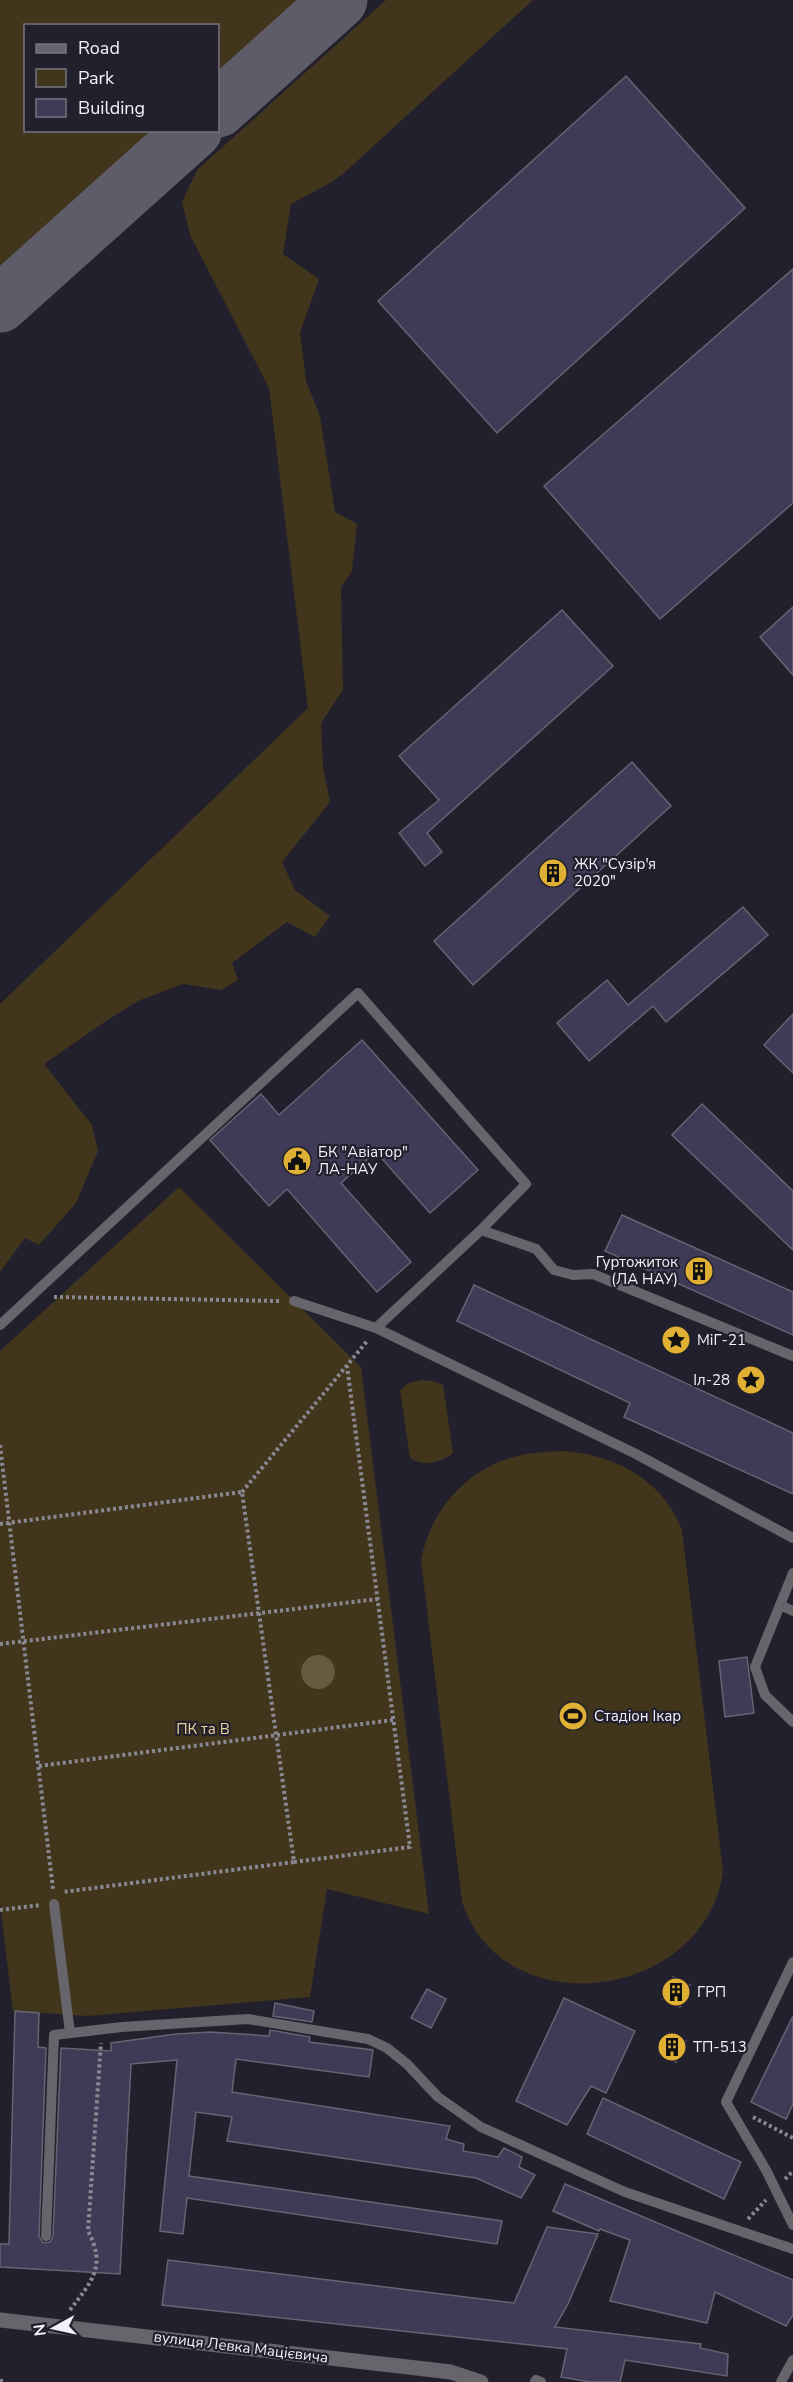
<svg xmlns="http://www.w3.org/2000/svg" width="793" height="2382" viewBox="0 0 793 2382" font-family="'Nunito Sans',sans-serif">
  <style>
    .green { fill: #41351c }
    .water { fill: #66593c }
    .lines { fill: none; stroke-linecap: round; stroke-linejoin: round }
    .taxiway { stroke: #5e5c68; stroke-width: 57 }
    .building { fill: #3f3b56; stroke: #656473; stroke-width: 1.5 }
    .path { stroke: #8a8893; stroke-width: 4; stroke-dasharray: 3 3; stroke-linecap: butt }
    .lane { stroke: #66656c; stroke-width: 10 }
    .street { stroke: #66656c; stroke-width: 15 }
    .labels { text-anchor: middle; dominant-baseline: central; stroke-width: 4.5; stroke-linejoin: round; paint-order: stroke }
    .poi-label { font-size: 15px; fill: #f2f1fa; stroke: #22202d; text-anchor: start }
    .park-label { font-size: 15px; fill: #ebd29b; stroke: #22202d }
    .street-label { font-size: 15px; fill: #f2f1fa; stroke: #22202d }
  </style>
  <rect width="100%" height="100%" fill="#22202d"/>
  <g class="green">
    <path d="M 0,0 L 305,0 L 218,79 L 218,26 L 26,26 L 26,130 L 160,131 L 0,274 Z"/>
    <path d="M 386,0 L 533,0 L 344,173 L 330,183 L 291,204 L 283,254 L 319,279 L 300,333 L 306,381 L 320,416 L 335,512 L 357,524 L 352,571 L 341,587 L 343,690 L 321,723 L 323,766 L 330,802 L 282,862 L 295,890 L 330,916 L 315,937 L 287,922 L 232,963 L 238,980 L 221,990 L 183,984 L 138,1001 L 106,1021 L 44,1064 L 92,1125 L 98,1151 L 76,1203 L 39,1245 L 25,1238 L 0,1272 L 0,1004 L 308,708 L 269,388 L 190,235 L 182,202 L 197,170 Z"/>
    <path d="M 179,1187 L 361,1367 L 429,1914 L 327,1889 L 310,1997 L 88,2016 L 13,2011 L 0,1904 L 0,1351 Z"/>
    <path d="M 422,1380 L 433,1381 L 443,1385 L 453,1453 C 440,1463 424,1467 410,1458 L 400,1390 L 409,1383 Z"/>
    <path d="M 562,1451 C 613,1454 663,1479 682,1530 L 723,1871 C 706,2000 503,2028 462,1902 L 421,1560 C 429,1515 463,1473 507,1459 C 524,1453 543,1452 562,1451 Z"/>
  </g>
  <circle class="water" cx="318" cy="1672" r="17"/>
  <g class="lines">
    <g class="taxiway">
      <path d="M 218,109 L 339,0"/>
      <path d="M 0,304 L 194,130"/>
    </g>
  </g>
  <g class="building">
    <path d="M 626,76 L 745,208 L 497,433 L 378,301 Z"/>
    <path d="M 793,269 L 793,503 L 660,619 L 544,486 Z"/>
    <path d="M 793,607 L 793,675 L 760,637 Z"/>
    <path d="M 562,610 L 613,666 L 427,833 L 442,852 L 425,866 L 399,833 L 439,800 L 399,756 Z"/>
    <path d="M 632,762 L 671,806 L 473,985 L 434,941 Z"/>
    <path d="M 743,907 L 768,935 L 666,1022 L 653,1006 L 589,1061 L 557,1023 L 607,980 L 628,1005 Z"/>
    <path d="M 793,1014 L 793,1073 L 764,1045 Z"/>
    <path d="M 362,1040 L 478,1170 L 430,1213 L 376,1152 L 341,1183 L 411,1262 L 377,1292 L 287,1189 L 269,1206 L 210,1140 L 261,1094 L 279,1115 Z"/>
    <path d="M 702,1104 L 793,1191 L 793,1250 L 672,1135 Z"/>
    <path d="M 622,1215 L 793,1292 L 793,1335 L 605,1251 Z"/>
    <path d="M 474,1285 L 793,1433 L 793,1494 L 624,1417 L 630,1403 L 457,1321 Z"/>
    <path d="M 747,1657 L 754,1713 L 725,1717 L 719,1661 Z"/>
    <path d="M 673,1977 L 690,1985 L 680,2007 L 663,1999 Z"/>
    <path d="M 427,1989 L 446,1999 L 431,2028 L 411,2018 Z"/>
    <path d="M 564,1998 L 635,2031 L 606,2093 L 591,2086 L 567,2125 L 516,2101 Z"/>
    <path d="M 275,2003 L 314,2011 L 312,2022 L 273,2016 Z"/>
    <path d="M 15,2011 L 39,2013 L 38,2047 L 46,2048 L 39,2236 L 43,2243 L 50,2242 L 53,2236 L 61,2048 L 111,2051 L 111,2043 L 176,2034 L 211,2032 L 269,2036 L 270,2030 L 310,2037 L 309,2042 L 373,2050 L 369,2077 L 236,2059 L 232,2092 L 450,2126 L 446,2139 L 464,2144 L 463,2151 L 498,2157 L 504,2148 L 522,2157 L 519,2167 L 535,2175 L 521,2198 L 476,2178 L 227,2141 L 232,2117 L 196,2112 L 189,2176 L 502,2221 L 497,2244 L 187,2198 L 183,2234 L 160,2231 L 177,2060 L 131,2064 L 120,2274 L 0,2267 L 0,2244 L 9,2244 Z"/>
    <path d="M 793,2016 L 793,2104 L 786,2119 L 751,2102 Z"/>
    <path d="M 669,2033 L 686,2041 L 676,2062 L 659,2053 Z"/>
    <path d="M 603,2098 L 741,2162 L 724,2199 L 587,2134 Z"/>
    <path d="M 565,2184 L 793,2280 L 793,2315 L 786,2326 L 715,2292 L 707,2323 L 610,2301 L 630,2240 L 600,2229 L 599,2231 L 553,2211 Z"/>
    <path d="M 547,2227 L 598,2234 L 568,2304 L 555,2327 L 701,2344 L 700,2348 L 728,2354 L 727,2376 L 625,2360 L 620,2382 L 590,2382 L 561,2377 L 567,2349 L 162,2305 L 168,2260 L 514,2303 Z"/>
  </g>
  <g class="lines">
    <g class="path">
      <path d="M 54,1297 L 280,1301"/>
      <path d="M 0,1445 L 53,1889"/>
      <path d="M 242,1492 L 368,1340"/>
      <path d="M 0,1524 L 242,1492 L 294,1862 L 63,1892"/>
      <path d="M 0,1644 L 378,1599"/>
      <path d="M 39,1766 L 393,1720"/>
      <path d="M 294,1862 L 410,1847 L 347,1366"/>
      <path d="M 0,1910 L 41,1905"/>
      <path d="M 753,2117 L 793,2138"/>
      <path d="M 785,2179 L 793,2171"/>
      <path d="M 748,2219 L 766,2200"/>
      <path d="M 70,2310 C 91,2282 107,2267 88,2231 L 101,2043"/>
      <path d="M 0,2380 L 3,2382"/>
    </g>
    <g class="lane">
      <path d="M 481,1230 L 536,1249 L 554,1270 L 573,1275 L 593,1274 L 793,1356"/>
      <path d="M 0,1325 L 358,993 L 526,1184 L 481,1230 L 376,1328 L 294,1301"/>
      <path d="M 376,1328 L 634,1453 L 793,1538"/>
      <path d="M 793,1573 L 755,1667 L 765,1695 L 793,1722"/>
      <path d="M 780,1605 L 793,1611"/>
      <path d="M 54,1904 L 70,2033"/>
      <path d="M 793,1962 L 726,2102 L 766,2170 L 793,2225"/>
      <path d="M 46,2236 L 54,2035 L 122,2027 L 248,2019 L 368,2039 L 387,2048 L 407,2064 L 438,2097 L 481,2127 L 625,2192 L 793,2249"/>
      <path d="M 535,2382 L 536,2380 L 541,2382"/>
      <path d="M 781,2382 L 793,2360"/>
    </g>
    <path class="street" d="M 0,2320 L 451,2372 L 481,2382"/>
  </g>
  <defs>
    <g id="building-disc" transform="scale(1.5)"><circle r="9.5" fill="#e0b034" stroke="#22202d"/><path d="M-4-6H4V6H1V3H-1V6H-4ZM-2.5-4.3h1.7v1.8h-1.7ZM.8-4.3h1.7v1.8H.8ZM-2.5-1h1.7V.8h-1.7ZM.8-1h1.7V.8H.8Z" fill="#111"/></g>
    <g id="civic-disc" transform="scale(1.5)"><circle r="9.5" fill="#e0b034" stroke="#22202d"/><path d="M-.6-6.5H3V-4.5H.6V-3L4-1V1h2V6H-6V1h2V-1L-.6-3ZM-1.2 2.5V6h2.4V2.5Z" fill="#111"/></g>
    <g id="sight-disc" transform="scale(1.5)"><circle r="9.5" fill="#e0b034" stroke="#22202d"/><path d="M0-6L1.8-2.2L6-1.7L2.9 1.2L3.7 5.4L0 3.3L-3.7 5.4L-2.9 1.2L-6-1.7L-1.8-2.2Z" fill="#111"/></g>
    <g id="stadium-disc" transform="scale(1.5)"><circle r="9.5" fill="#e0b034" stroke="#22202d"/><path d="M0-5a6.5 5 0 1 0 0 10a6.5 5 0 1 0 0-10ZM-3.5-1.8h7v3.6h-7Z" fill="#111"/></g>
  </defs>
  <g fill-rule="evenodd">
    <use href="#building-disc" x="553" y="873"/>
    <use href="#civic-disc" x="297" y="1161"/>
    <use href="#building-disc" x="699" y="1271"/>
    <use href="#sight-disc" x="676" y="1340"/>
    <use href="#sight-disc" x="751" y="1380"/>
    <use href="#stadium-disc" x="573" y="1716"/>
    <use href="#building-disc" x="676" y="1992"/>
    <use href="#building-disc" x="672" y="2047"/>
  </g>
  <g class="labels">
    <g class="poi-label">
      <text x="574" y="864">ЖК "Сузір'я<tspan x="574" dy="17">2020"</tspan></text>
      <text x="318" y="1152">БК "Авіатор"<tspan x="318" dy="17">ЛА-НАУ</tspan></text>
      <text x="678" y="1262" text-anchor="end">Гуртожиток<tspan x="678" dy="17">(ЛА НАУ)</tspan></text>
      <text x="697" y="1340">МіГ-21</text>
      <text x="730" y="1380" text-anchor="end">Іл-28</text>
      <text x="594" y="1716">Стадіон Ікар</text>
      <text x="697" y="1992">ГРП</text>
      <text x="693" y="2047">ТП-513</text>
    </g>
    <g class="park-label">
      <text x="203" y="1729">ПК та В</text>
    </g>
    <g class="street-label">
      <text transform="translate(241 2347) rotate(7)">вулиця Левка Мацієвича</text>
    </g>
  </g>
  <rect x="24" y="24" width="195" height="108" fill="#22202d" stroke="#75747f" stroke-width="1.5"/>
  <rect x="36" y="44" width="30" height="9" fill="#66656c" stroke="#75747f" stroke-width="1.5"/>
  <text x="78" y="54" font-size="18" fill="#f2f1fa">Road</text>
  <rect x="36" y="69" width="30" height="18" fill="#41351c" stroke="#75747f" stroke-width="1.5"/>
  <text x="78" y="84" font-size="18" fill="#f2f1fa">Park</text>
  <rect x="36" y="99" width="30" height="18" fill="#3f3b56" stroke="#75747f" stroke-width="1.5"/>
  <text x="78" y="114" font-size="18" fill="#f2f1fa">Building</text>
  <g transform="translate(54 2328) rotate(262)" stroke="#22202d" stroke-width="4.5" paint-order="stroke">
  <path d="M0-4.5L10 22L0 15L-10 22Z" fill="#f2f1fa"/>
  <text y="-9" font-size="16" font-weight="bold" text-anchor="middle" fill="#f2f1fa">N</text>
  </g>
</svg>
